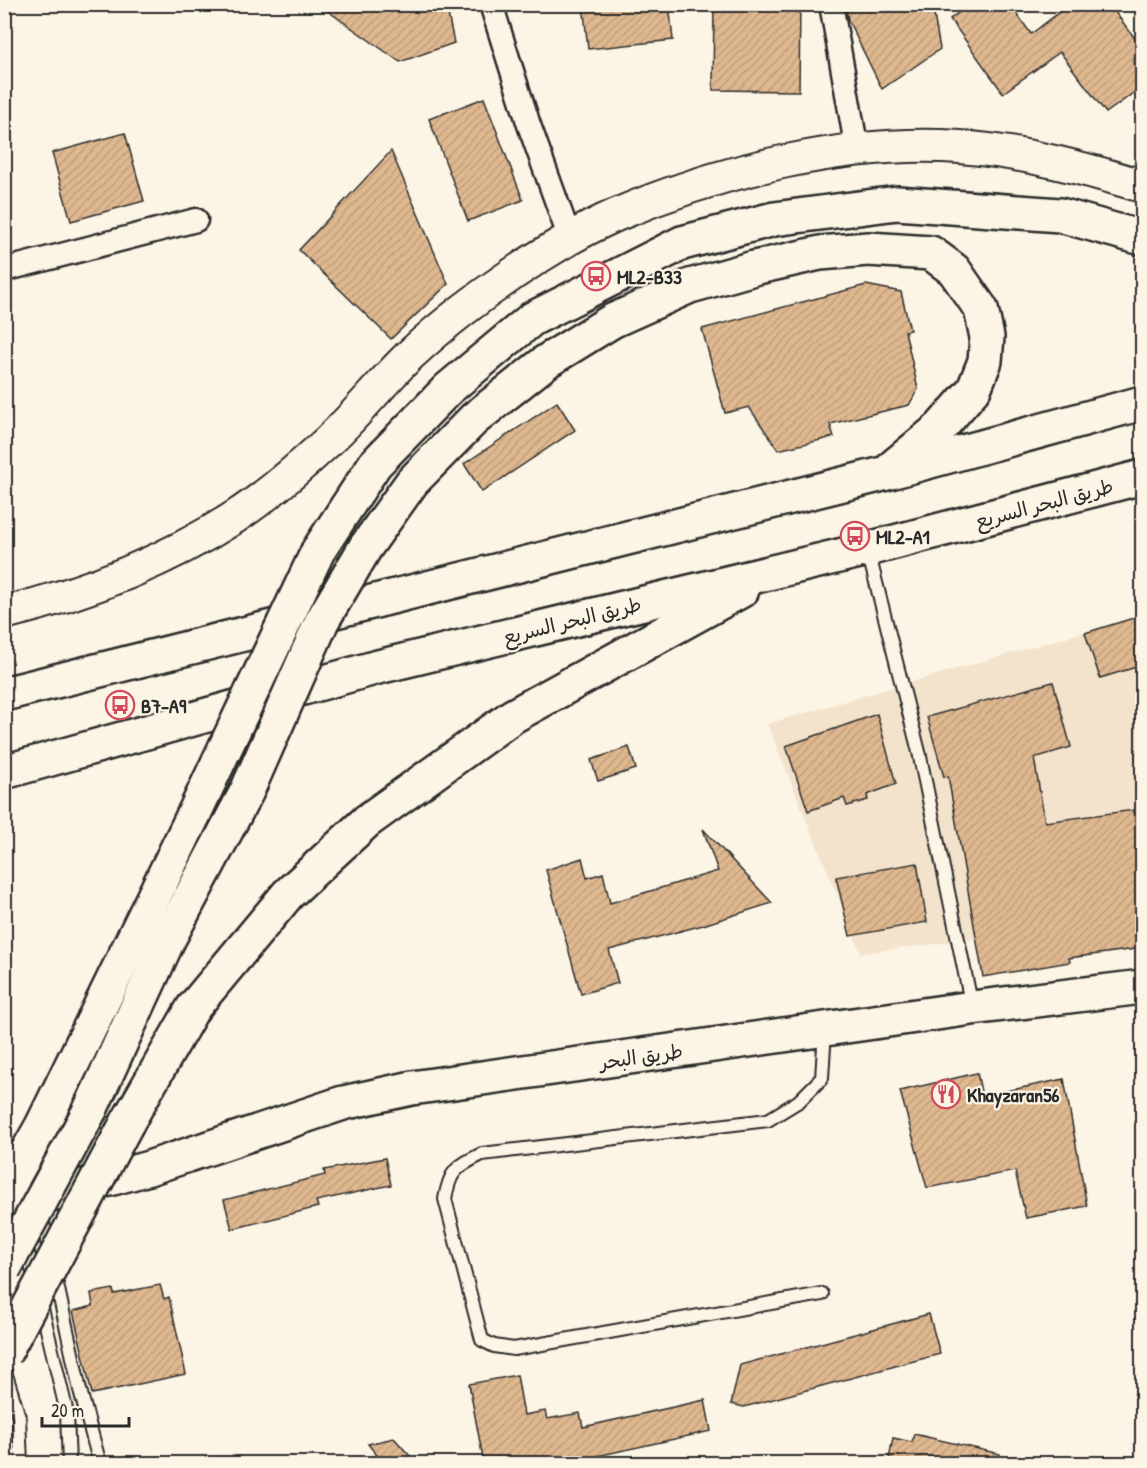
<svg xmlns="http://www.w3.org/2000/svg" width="1147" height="1468" viewBox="0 0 1147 1468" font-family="'Patrick Hand','Playpen Sans Arabic',sans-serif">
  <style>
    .built { fill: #f3e3cc }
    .building { fill: url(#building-hatch); stroke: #2b2b2b; stroke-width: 1.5 }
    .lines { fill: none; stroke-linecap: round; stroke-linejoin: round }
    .lane-casing { stroke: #2b2b2b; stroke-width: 16 }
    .street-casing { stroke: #2b2b2b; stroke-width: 27 }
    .secondary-casing { stroke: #2b2b2b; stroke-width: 36 }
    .highway-casing { stroke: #2b2b2b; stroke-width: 38 }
    .lane { stroke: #fcf5e5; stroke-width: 12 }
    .street { stroke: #fcf5e5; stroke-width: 22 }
    .secondary { stroke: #fcf5e5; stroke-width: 32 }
    .highway { stroke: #fcf5e5; stroke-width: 33 }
    .highway-bridge-casing { stroke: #2b2b2b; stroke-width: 38; stroke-linecap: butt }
    .highway-bridge { stroke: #fcf5e5; stroke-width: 33 }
    .labels { text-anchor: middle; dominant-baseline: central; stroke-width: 4.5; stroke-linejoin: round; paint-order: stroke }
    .poi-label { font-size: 20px; font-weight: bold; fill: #2b2b2b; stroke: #fcf5e5; text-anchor: start }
    .street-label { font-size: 20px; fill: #2b2b2b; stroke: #fcf5e5 }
  </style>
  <defs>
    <pattern id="building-hatch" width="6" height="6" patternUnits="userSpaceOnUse" patternTransform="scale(1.5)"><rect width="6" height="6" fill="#dfb890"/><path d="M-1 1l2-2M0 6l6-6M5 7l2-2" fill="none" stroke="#c09e7c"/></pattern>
  </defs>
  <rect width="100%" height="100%" fill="#fcf5e5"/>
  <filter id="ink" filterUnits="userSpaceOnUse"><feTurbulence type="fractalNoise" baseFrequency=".0167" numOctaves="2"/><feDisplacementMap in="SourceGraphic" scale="12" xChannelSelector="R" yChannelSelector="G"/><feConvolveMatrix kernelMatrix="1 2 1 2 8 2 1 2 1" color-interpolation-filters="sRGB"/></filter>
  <g filter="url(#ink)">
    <path class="built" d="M 1142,615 L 1142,919 L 861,953 L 767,724 Z"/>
    <g class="building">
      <path d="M 318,4 L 446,4 L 454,43 L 400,62 Z"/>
      <path d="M 583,4 L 669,4 L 673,40 L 588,49 Z"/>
      <path d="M 714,4 L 800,4 L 799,91 L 713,90 Z"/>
      <path d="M 845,4 L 932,4 L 940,49 L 882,89 L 848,20 Z"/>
      <path d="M 970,4 L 1010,4 L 1031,34 L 1070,4 L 1109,4 L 1143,49 L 1143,53 L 1132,61 L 1143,75 L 1143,86 L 1106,113 L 1060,52 L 1003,93 L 950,19 Z"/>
      <path d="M 484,98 L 523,200 L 468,221 L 429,119 Z"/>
      <path d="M 125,133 L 144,201 L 71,221 L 52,153 Z"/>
      <path d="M 391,151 L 448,284 L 391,339 L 299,250 Z"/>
      <path d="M 866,285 L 901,292 L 910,330 L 905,331 L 918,389 L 909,405 L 830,424 L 834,437 L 778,450 L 749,407 L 725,413 L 702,329 Z"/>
      <path d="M 557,402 L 575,430 L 482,492 L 464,464 Z"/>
      <path d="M 1143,615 L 1143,665 L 1100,678 L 1085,633 Z"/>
      <path d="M 1053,682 L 1071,747 L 1034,758 L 1045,822 L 1134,810 L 1143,870 L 1143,948 L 1069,958 L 1070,962 L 983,977 L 948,776 L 944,777 L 927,717 Z"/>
      <path d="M 877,714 L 896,784 L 867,795 L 868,800 L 847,806 L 844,798 L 808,811 L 786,746 Z"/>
      <path d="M 629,747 L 636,769 L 598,781 L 591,760 Z"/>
      <path d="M 703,829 L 772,903 L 703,925 L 609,950 L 618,983 L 581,994 L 546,870 L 582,858 L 587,878 L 603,873 L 610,903 L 718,871 Z"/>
      <path d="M 917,863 L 927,922 L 850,936 L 836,877 Z"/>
      <path d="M 977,1073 L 982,1096 L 1064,1079 L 1087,1206 L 1026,1218 L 1015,1171 L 927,1188 L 900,1091 Z"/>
      <path d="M 385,1158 L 391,1185 L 316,1201 L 318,1207 L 232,1229 L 224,1200 L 325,1175 L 324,1170 Z"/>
      <path d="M 160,1285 L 164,1299 L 169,1297 L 186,1374 L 92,1394 L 73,1311 L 93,1306 L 91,1293 L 113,1289 L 114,1294 Z"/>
      <path d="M 929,1314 L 940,1354 L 744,1407 L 731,1404 L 740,1365 Z"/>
      <path d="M 517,1375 L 524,1415 L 545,1411 L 547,1419 L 580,1413 L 583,1427 L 705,1400 L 711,1431 L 588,1458 L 590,1464 L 484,1464 L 469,1384 Z"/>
      <path d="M 914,1434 L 1000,1454 L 999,1464 L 888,1464 L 893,1438 L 912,1442 Z"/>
      <path d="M 394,1438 L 417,1464 L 384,1464 L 368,1444 Z"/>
    </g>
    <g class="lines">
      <g class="lane-casing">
        <g id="lane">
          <path d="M 868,551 L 919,752 L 972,1007"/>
          <path d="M 41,1214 L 50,1255"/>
          <path d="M 25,1242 L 35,1280"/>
          <path d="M 55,1275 L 80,1390 L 100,1464"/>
          <path d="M 822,1294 L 514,1349 L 494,1346 L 482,1340 L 445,1199 C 450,1170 456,1167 482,1154 L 768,1120 L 799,1101 L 822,1078 L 825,1030"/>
          <path d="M 40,1300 L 67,1413 L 69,1464"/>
          <path d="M 4,1368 L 19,1417 L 21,1464"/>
        </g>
      </g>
      <g class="street-casing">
        <g id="street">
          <path d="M 491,4 L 529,125 L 570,239"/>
          <path d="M 831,4 L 857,150"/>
          <path d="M 4,270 L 196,220"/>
        </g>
      </g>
      <g class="secondary-casing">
        <path id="secondary" d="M 4,613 C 85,593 165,562 235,517 C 267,496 297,470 325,444 C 355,417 380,384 409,356 C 426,340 445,324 463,310 C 510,274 562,239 616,215 C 718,171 849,139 960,147 C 1023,152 1083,168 1142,186"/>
      </g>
      <g class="highway-casing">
        <g id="highway">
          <path d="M 365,548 L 412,482 L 474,419 L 547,361 L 612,321 L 690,286 L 754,268 L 820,253 L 868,249 L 931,253 L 954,270 L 981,309 L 987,337 L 985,361 L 974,389 L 940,428 L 894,466"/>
          <path d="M 318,551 L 375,464 L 448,389 L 532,319 L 682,243 L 774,219 L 897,203 L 1060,215 L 1142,238"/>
          <path d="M 4,694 L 883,474 L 1142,403"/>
          <path d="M 4,772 L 378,667 L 868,549 L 1142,477"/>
          <path d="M 90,1110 L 168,940 L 247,791"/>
          <path d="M 127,1123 L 193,1008 L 288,894 L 367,821 L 513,716 L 742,590"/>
          <path d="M 4,1193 L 42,1126 L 194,814"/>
          <path d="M 4,1208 L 149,1168 L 343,1103 L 412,1088 L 972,1008 L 1142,987"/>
        </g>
      </g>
      <use href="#lane" class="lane"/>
      <use href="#street" class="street"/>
      <use href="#secondary" class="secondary"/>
      <use href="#highway" class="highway"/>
      <g class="highway-bridge-casing">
        <g id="highway-bridge">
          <path d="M 247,791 L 322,621 L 365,548"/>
          <path d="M 194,814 L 318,551"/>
          <path d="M 4,1269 L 90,1110"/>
          <path d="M 4,1354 L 127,1123"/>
        </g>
      </g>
      <use href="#highway-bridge" class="highway-bridge"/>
    </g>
  </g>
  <defs>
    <g id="bus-ring" transform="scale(1.5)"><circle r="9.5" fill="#fcf5e5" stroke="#d1495b" stroke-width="1.5"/><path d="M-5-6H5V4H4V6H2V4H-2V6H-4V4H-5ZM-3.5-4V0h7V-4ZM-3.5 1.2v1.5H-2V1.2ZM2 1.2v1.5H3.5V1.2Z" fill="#d1495b"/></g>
    <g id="restaurant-ring" transform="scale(1.5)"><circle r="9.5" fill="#fcf5e5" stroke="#d1495b" stroke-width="1.5"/><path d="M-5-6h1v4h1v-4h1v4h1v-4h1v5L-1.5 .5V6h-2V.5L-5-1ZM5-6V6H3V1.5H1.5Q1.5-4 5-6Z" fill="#d1495b"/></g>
  </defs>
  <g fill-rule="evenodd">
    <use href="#bus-ring" x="596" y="276"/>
    <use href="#bus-ring" x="855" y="536"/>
    <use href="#bus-ring" x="120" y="705"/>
    <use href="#restaurant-ring" x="946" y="1094"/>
  </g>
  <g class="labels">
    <g class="poi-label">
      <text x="617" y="276">ML2-B33</text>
      <text x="876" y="536">ML2-A1</text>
      <text x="141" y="705">B7-A9</text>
      <text x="967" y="1094">Khayzaran56</text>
    </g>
    <g class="street-label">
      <text transform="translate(1044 503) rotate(-15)">طريق البحر السريع</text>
      <text transform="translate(572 620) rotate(-14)">طريق البحر السريع</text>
      <text transform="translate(641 1056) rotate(-8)">طريق البحر</text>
    </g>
  </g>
  <rect width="1147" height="1468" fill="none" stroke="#fcf5e5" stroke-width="24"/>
  <rect x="12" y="12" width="1123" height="1444" fill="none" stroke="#2b2b2b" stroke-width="2" filter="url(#ink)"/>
  <path d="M42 1417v9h87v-9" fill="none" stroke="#2b2b2b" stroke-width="3"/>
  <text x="51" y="1417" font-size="18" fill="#2b2b2b" stroke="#fcf5e5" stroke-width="4.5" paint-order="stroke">20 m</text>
</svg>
